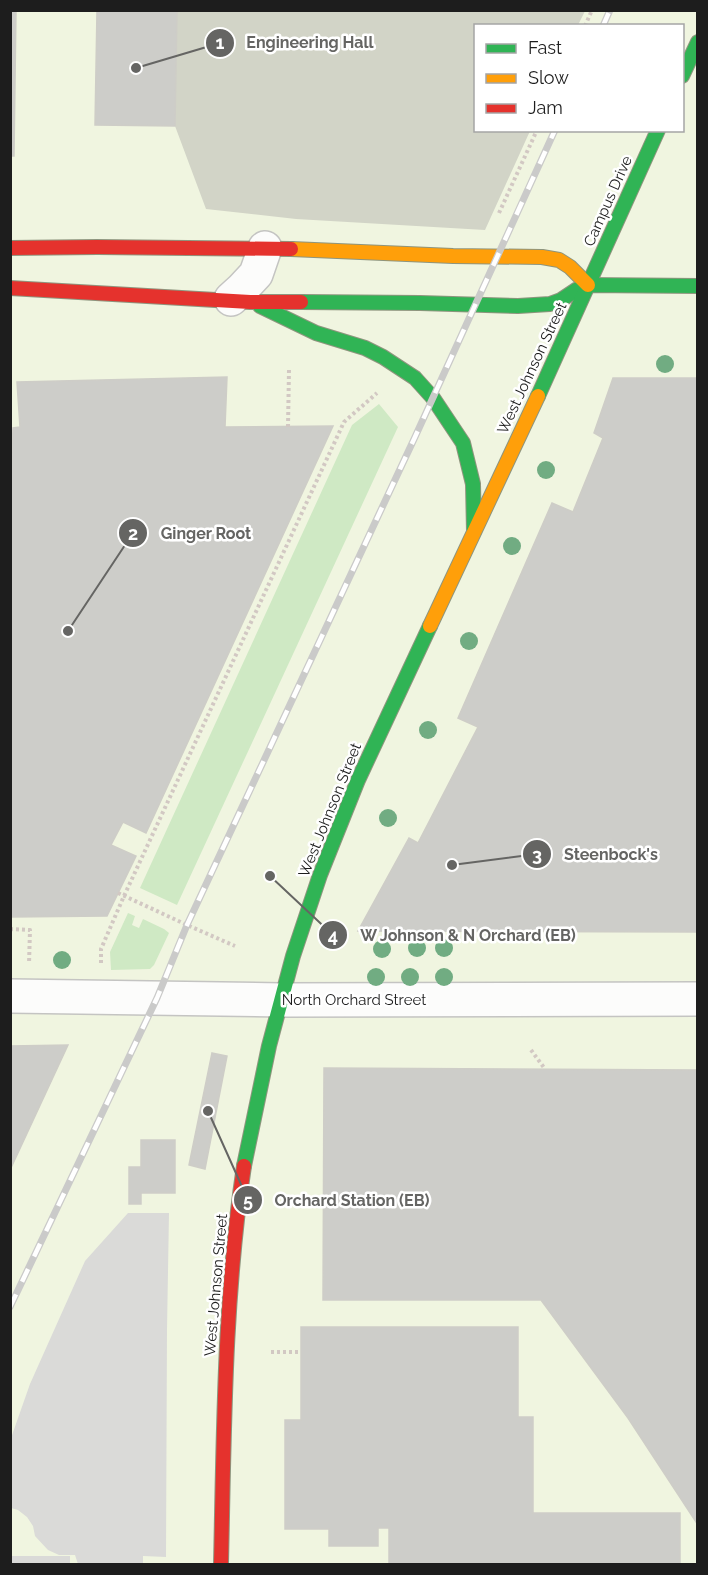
<svg xmlns="http://www.w3.org/2000/svg" width="708" height="1575" viewBox="0 0 708 1575" font-family="Raleway,sans-serif">
  <style>
    .education { fill: #f0f5e0; fill-rule: evenodd }
    .construction { fill: #d2d4c7 }
    .grass { fill: #cfe9c4 }
    .parking { fill: #dadad8 }
    .building { fill: #cdcdc9; stroke: #cecdc7; stroke-width: 1.5 }
    .lines { fill: none; stroke-linecap: round; stroke-linejoin: round }
    .street-casing { stroke: #c4c4c2; stroke-width: 36 }
    .fast-casing { stroke: #8e957e; stroke-width: 16 }
    .slow-casing { stroke: #8e957e; stroke-width: 16 }
    .jam-casing { stroke: #8e957e; stroke-width: 16 }
    .path { stroke: #d2c8c3; stroke-width: 4; stroke-dasharray: 3 3; stroke-linecap: butt }
    .street { stroke: #fcfcfb; stroke-width: 33 }
    .fast { stroke: #30b455; stroke-width: 14 }
    .slow { stroke: #ff9f0a; stroke-width: 14 }
    .jam { stroke: #e5322d; stroke-width: 14 }
    .rail-casing { stroke: #cacac9; stroke-width: 7 }
    .rail { stroke: #fff; stroke-width: 4.5; stroke-dasharray: 14; stroke-linecap: butt }
    .tree { fill: #71ac82 }
    .labels { text-anchor: middle; dominant-baseline: central; stroke-width: 5; stroke-linejoin: round; paint-order: stroke }
    .street-label { font-size: 15px; fill: #1d1d1d; stroke: #fff }
    .leader { fill: none; stroke: #656563; stroke-width: 2 }
    .callout-dot { fill: #656563; stroke: #fff; stroke-width: 2 }
    .mark-label { font-size: 18px; text-anchor: middle; font-weight: bold; fill: #fff }
    .callout-label { font-size: 16px; text-anchor: middle; font-weight: bold; fill: #656563; stroke: #fff; stroke-width: 5; stroke-linejoin: round; paint-order: stroke }
  </style>
  <rect width="100%" height="100%" fill="#ebebe6"/>
  <path class="education" d="M 11,11 L 697,11 L 697,1564 L 11,1564 ZM 476,26 L 682,26 L 682,130 L 476,130 Z"/>
  <path class="construction" d="M 177,11 L 585,11 L 578,25 L 476,26 L 476,130 L 530,131 L 485,230 L 296,219 L 206,209 L 175,126 Z"/>
  <g class="grass">
    <path d="M 379,404 L 398,427 L 177,905 L 140,888 L 352,425 Z"/>
    <path d="M 128,913 L 135,916 L 132,925 L 139,928 L 143,919 L 164,929 L 169,933 L 154,965 L 150,969 L 111,970 L 110,952 Z"/>
  </g>
  <g class="parking">
    <path d="M 128,1213 L 169,1213 L 167,1330 L 166,1557 L 143,1556 L 143,1564 L 78,1564 L 75,1555 L 59,1555 L 48,1550 L 35,1536 L 33,1526 L 27,1517 L 18,1510 L 11,1508 L 11,1438 L 30,1384 L 85,1261 Z"/>
    <rect x="11" y="1556" width="59" height="8"/>
  </g>
  <g class="building">
    <path d="M 10,10 L 16,10 L 14,156 L 10,156 Z"/>
    <path d="M 97,10 L 177,10 L 175,126 L 95,125 Z"/>
    <path d="M 227,377 L 225,427 L 333,426 L 146,833 L 123,822 L 111,845 L 136,856 L 107,916 L 10,917 L 10,496 L 13,428 L 20,427 L 17,382 Z"/>
    <path d="M 613,378 L 698,378 L 698,932 L 358,931 L 409,838 L 418,843 L 478,727 L 458,718 L 552,503 L 573,512 L 603,438 L 594,433 Z"/>
    <path d="M 68,1045 L 10,1170 L 10,1046 Z"/>
    <path d="M 212,1053 L 227,1056 L 205,1169 L 189,1165 Z"/>
    <path d="M 324,1068 L 698,1070 L 698,1525 L 628,1418 L 541,1300 L 323,1300 Z"/>
    <path d="M 141,1140 L 175,1140 L 175,1193 L 141,1193 L 141,1204 L 129,1204 L 129,1167 L 141,1167 Z"/>
    <path d="M 301,1327 L 518,1327 L 518,1417 L 533,1417 L 533,1513 L 680,1513 L 680,1564 L 389,1564 L 389,1528 L 378,1528 L 378,1546 L 329,1546 L 329,1529 L 285,1529 L 285,1420 L 301,1420 Z"/>
  </g>
  <g class="lines">
    <g class="street-casing">
      <g id="street">
        <path d="M 231,299 L 242,289 L 256,274 L 265,248"/>
        <path d="M 10,996 L 282,1000 L 698,999"/>
      </g>
    </g>
    <g class="fast-casing">
      <g id="fast">
        <path d="M 682,76 L 698,42"/>
        <path d="M 301,302 L 420,303 L 518,306 L 550,304 L 561,300 L 576,290 L 588,285 L 698,286"/>
        <path d="M 260,306 L 316,333 L 365,348 L 383,357 L 415,378 L 433,398 L 463,443 L 473,484 L 474,531"/>
        <path d="M 538,396 L 658,130"/>
        <path d="M 244,1166 L 269,1046 L 293,956 L 320,875 L 358,780 L 430,626"/>
      </g>
    </g>
    <g class="slow-casing">
      <g id="slow">
        <path d="M 291,249 L 453,256 L 542,257 L 559,260 L 570,267 L 588,285"/>
        <path d="M 430,626 L 538,396"/>
      </g>
    </g>
    <g class="jam-casing">
      <g id="jam">
        <path d="M 10,248 L 97,247 L 291,249"/>
        <path d="M 10,288 L 250,302 L 301,302"/>
        <path d="M 221,1564 C 224,1431 224,1298 244,1166"/>
      </g>
    </g>
    <g class="path">
      <path d="M 585,26 L 592,10"/>
      <path d="M 499,213 L 537,130"/>
      <path d="M 288,427 L 289,370"/>
      <path d="M 118,893 L 187,925 L 235,946"/>
      <path d="M 10,929 L 30,930 L 29,964"/>
      <path d="M 101,963 L 101,949 L 124,896 L 344,422 L 377,393"/>
      <path d="M 531,1050 L 545,1069"/>
      <path d="M 271,1352 L 301,1352"/>
    </g>
    <use href="#street" class="street"/>
    <use href="#fast" class="fast"/>
    <use href="#slow" class="slow"/>
    <use href="#jam" class="jam"/>
    <g class="rail-casing">
      <g id="rail">
        <path d="M 603,26 L 610,10"/>
        <path d="M 10,1307 L 157,998 L 187,925 L 415,437 L 555,130"/>
      </g>
    </g>
    <use href="#rail" class="rail"/>
  </g>
  <g class="tree">
    <circle cx="665" cy="364" r="9"/>
    <circle cx="546" cy="470" r="9"/>
    <circle cx="512" cy="546" r="9"/>
    <circle cx="469" cy="641" r="9"/>
    <circle cx="428" cy="730" r="9"/>
    <circle cx="388" cy="818" r="9"/>
    <circle cx="417" cy="948" r="9"/>
    <circle cx="444" cy="948" r="9"/>
    <circle cx="382" cy="949" r="9"/>
    <circle cx="62" cy="960" r="9"/>
    <circle cx="376" cy="977" r="9"/>
    <circle cx="410" cy="977" r="9"/>
    <circle cx="444" cy="977" r="9"/>
  </g>
  <g class="labels">
    <g class="street-label">
      <text transform="translate(608 201) rotate(-66)">Campus Drive</text>
      <text transform="translate(532 368) rotate(-65)">West Johnson Street</text>
      <text transform="translate(330 810) rotate(-68)">West Johnson Street</text>
      <text x="354" y="1000">North Orchard Street</text>
      <text transform="translate(216 1285) rotate(-85)">West Johnson Street</text>
    </g>
  </g>
  <path class="leader" d="M136 68L220 43M68 631L133 533M452 865L537 854M270 876L333 935M208 1111L248 1200"/>
  <g class="callout-dot">
    <circle cx="136" cy="68" r="6"/>
    <circle cx="68" cy="631" r="6"/>
    <circle cx="452" cy="865" r="6"/>
    <circle cx="270" cy="876" r="6"/>
    <circle cx="208" cy="1111" r="6"/>
    <circle cx="220" cy="43" r="15"/>
    <circle cx="133" cy="533" r="15"/>
    <circle cx="537" cy="854" r="15"/>
    <circle cx="333" cy="935" r="15"/>
    <circle cx="248" cy="1200" r="15"/>
  </g>
  <g class="mark-label">
    <text x="220" y="49">1</text>
    <text x="133" y="540">2</text>
    <text x="537" y="861">3</text>
    <text x="333" y="942">4</text>
    <text x="248" y="1207">5</text>
  </g>
  <g class="callout-label">
    <text x="310" y="48">Engineering Hall</text>
    <text x="206" y="539">Ginger Root</text>
    <text x="611" y="860">Steenbock's</text>
    <text x="468" y="941">W Johnson &amp; N Orchard (EB)</text>
    <text x="352" y="1206">Orchard Station (EB)</text>
  </g>
  <rect width="708" height="1575" fill="none" stroke="#1d1d1d" stroke-width="24"/>
  <rect x="474" y="24" width="210" height="108" fill="#ffffff" stroke="#a5a5a5" stroke-width="1.5"/>
  <rect x="486" y="44" width="30" height="9" fill="#30b455" stroke="#a5a5a5" stroke-width="1.5"/>
  <text x="528" y="54" font-size="18" fill="#1d1d1d">Fast</text>
  <rect x="486" y="74" width="30" height="9" fill="#ff9f0a" stroke="#a5a5a5" stroke-width="1.5"/>
  <text x="528" y="84" font-size="18" fill="#1d1d1d">Slow</text>
  <rect x="486" y="104" width="30" height="9" fill="#e5322d" stroke="#a5a5a5" stroke-width="1.5"/>
  <text x="528" y="114" font-size="18" fill="#1d1d1d">Jam</text>
</svg>
